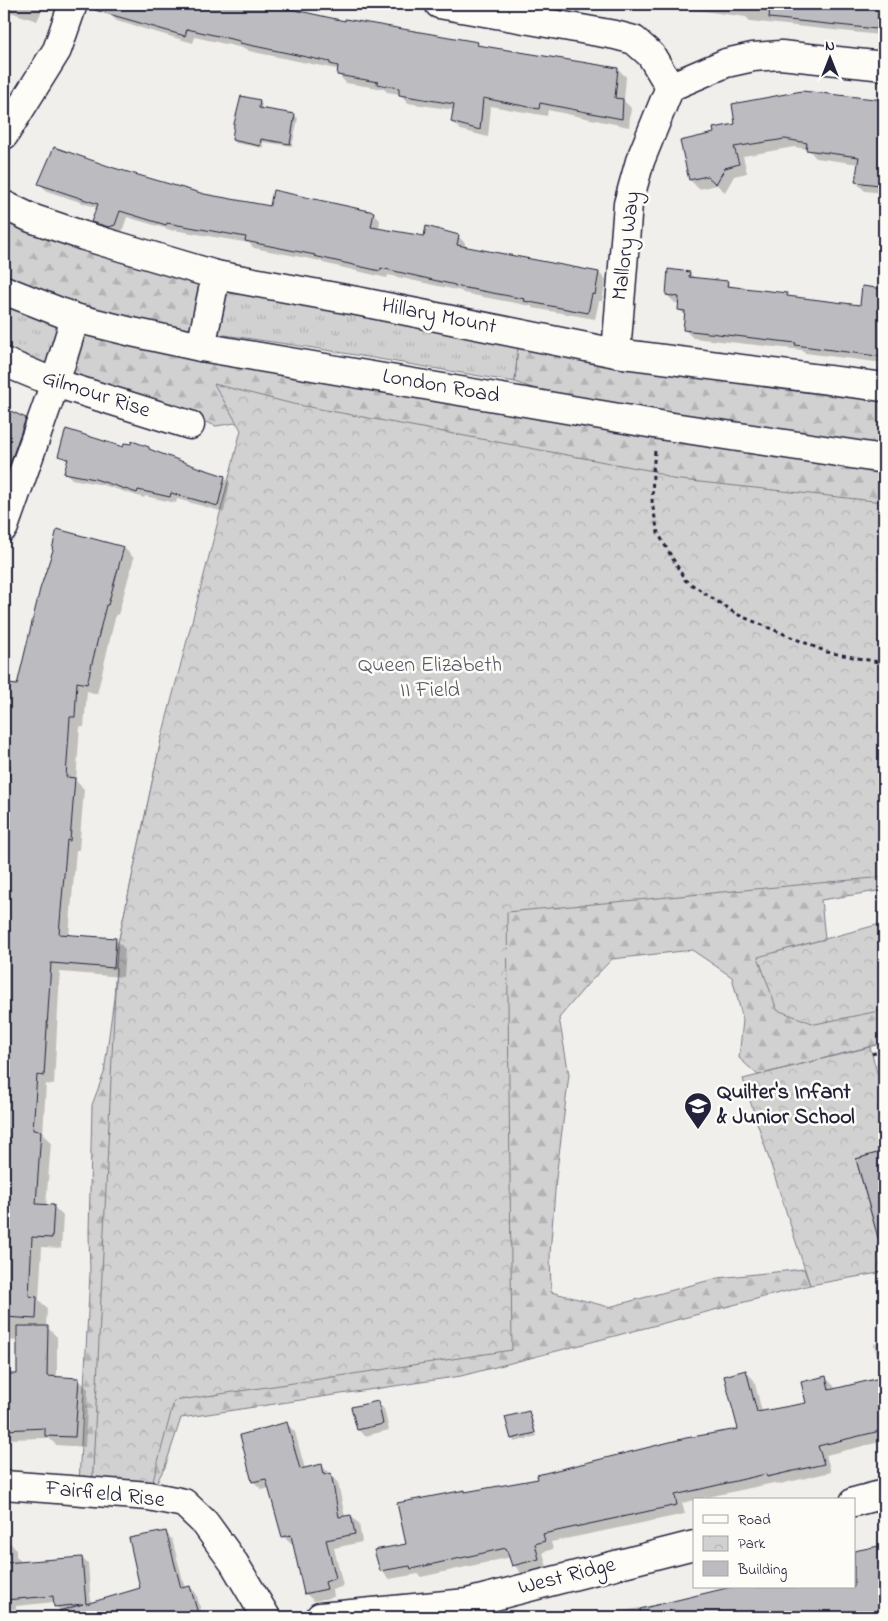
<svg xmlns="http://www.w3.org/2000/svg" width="888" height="1621" viewBox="0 0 888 1621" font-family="'Indie Flower',sans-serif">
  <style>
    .grass { fill: url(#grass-tufts); stroke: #7a7a86 }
    .forest { fill: url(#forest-firs); stroke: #7a7a86 }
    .park { fill: url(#park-crowns); stroke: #7a7a86 }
    .shadow { fill: #0003 }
    .building { fill: #bcbcc0; stroke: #22223b }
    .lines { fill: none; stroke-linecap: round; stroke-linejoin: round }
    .street-casing { stroke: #22223b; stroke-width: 31 }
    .primary-casing { stroke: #22223b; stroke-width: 31 }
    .path { stroke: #22223b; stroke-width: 3; stroke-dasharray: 4 4; stroke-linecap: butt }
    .street { stroke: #fdfcf7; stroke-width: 28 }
    .primary { stroke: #fdfcf7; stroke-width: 28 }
    .labels { text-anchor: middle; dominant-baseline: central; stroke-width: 5; stroke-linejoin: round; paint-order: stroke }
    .street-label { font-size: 22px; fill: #22223b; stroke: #fdfcf7 }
    .park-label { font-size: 22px; fill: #575768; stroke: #fdfcf7 }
    .poi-label { font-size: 22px; font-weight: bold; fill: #22223b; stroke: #fdfcf7; text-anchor: start }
  </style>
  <defs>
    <pattern id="grass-tufts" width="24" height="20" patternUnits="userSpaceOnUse" patternTransform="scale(1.25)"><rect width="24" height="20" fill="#d2d1d1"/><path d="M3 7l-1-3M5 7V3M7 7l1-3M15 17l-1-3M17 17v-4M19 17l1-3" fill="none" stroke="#b4b3b4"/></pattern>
    <pattern id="forest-firs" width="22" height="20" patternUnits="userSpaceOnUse" patternTransform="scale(1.25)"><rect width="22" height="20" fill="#d2d1d1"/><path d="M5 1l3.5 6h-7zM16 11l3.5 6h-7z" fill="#b4b3b4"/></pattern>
    <pattern id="park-crowns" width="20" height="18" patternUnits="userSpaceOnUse" patternTransform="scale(1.25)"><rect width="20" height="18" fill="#d2d1d1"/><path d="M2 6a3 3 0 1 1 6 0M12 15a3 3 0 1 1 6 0" fill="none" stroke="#b4b3b4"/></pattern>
  </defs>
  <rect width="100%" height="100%" fill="#f0efec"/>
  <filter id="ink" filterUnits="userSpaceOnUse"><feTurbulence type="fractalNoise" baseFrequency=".02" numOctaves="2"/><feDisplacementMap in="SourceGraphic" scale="10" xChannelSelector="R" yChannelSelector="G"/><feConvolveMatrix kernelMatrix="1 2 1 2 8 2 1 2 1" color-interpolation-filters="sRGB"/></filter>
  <g filter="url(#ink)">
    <g class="grass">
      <path d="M 216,275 L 519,333 L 515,382 L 314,348 L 204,332 Z"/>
      <path d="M 4,290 L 75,318 L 55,383 L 4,362 Z"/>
    </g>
    <g class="forest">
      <path d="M 4,205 L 216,275 L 204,332 L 84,308 L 4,276 Z"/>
      <path d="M 75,318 L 609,415 L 515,382 L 519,333 L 884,387 L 884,532 L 254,420 L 216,426 L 171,409 L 55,383 Z"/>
      <path d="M 161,740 L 104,1364 L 95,1436 L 92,1492 L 79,1483 L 90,1274 L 89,1233 L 92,1105 L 104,1073 L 114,998 L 117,948 Z"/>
      <path d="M 884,828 L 884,890 L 821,900 L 825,939 L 777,952 L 884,1007 L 884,1043 L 758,1075 L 739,1058 L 743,1020 L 732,977 L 692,950 L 612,959 L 586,986 L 559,1018 L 569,1075 L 556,1178 L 550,1254 L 551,1292 L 609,1307 L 718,1278 L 804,1269 L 810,1285 L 461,1376 L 181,1418 L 165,1467 L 149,1496 L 178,912 Z"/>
    </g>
    <g class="park">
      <path d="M 214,384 L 293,404 L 653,471 L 672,479 L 884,502 L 884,877 L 507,912 L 512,1350 L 174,1401 L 149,1496 L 92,1492 L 117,948 L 161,740 L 215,533 L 241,430 Z"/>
      <path d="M 884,923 L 884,1010 L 815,1024 L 777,1010 L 758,957 Z"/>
      <path d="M 870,1047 L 884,1098 L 884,1151 L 856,1159 L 873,1220 L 884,1217 L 884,1272 L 810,1285 L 743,1079 Z"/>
    </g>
    <g class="shadow">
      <path d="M 4,4 L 45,4 L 37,21 L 4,10 Z"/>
      <path d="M 111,4 L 258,4 L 260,6 L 346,23 L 477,43 L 481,47 L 618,69 L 626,77 L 624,101 L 631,108 L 629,127 L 548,110 L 547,116 L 491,106 L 488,137 L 461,130 L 452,122 L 454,110 L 408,103 L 400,94 L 387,92 L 384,89 L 346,83 L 338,74 L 339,71 L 336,69 L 249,51 L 247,49 L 195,37 L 193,43 L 117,21 L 108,13 Z"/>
      <path d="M 653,4 L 884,4 L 884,26 L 880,35 L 750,21 L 746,17 Z"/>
      <path d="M 802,93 L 884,101 L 884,193 L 865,191 L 856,182 L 859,164 L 816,158 L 808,149 L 794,147 L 743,156 L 747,173 L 734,176 L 725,192 L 717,185 L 699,189 L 690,180 L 716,134 Z"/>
      <path d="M 259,101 L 262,104 L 261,110 L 295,116 L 298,118 L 292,146 L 263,142 L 263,148 L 236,143 L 233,140 Z"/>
      <path d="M 114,169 L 203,195 L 271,207 L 373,213 L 380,220 L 379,230 L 425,238 L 458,236 L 465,243 L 465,248 L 599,273 L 606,280 L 602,301 L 599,301 L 595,319 L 533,308 L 531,306 L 463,293 L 461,291 L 388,275 L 387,278 L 323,263 L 321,261 L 254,248 L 249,243 L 174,230 L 174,231 L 127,217 L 122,232 L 117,234 L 100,229 L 93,222 L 98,208 L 47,191 L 40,184 Z"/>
      <path d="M 689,273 L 696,279 L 727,282 L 733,288 L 787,294 L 791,298 L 861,307 L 863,288 L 884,290 L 884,363 L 805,353 L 802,350 L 693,338 L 685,330 L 686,316 L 680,310 L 680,304 L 675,303 L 667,295 Z"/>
      <path d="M 4,410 L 25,419 L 32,425 L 22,453 L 11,448 L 8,455 L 4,452 Z"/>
      <path d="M 123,448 L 148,448 L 152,452 L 224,477 L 230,483 L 224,512 L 177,499 L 176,503 L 145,496 L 144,498 L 103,485 L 72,479 L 66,473 L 68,462 L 60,455 Z"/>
      <path d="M 58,531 L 124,548 L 134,558 L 118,615 L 116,614 L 97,694 L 87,691 L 84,727 L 80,727 L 76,781 L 84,789 L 79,850 L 76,850 L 69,936 L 115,939 L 125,949 L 123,977 L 60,972 L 54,1085 L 46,1084 L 43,1135 L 51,1142 L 46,1206 L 53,1206 L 63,1216 L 61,1248 L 42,1247 L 39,1300 L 47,1308 L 46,1327 L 47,1327 L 57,1337 L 57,1378 L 78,1379 L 88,1389 L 85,1447 L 56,1445 L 49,1438 L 4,1439 L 4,1374 L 18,1374 L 18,1341 L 4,1340 L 4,855 L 11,772 L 4,765 L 4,755 L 10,686 L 18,686 Z"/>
      <path d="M 884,1062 L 884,1093 L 876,1064 Z"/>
      <path d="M 884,1152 L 884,1229 L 857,1159 Z"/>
      <path d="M 884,1342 L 884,1441 L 826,1455 L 831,1472 L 776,1485 L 774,1483 L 694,1500 L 682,1503 L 685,1514 L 551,1542 L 553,1549 L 543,1552 L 547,1568 L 522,1574 L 514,1565 L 511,1557 L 421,1577 L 418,1574 L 389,1579 L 381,1570 L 466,1493 L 540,1480 L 740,1430 L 746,1372 L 754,1380 L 762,1412 L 807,1404 L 826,1378 L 834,1386 L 835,1390 L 883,1379 L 874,1344 Z"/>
      <path d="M 377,1402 L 384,1409 L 389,1430 L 365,1436 L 358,1430 L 353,1408 Z"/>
      <path d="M 528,1412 L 531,1415 L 537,1436 L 515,1442 L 512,1439 L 507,1418 Z"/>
      <path d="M 287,1424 L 295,1432 L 305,1469 L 322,1466 L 330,1474 L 338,1483 L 345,1517 L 351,1516 L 359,1524 L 362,1542 L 334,1548 L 343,1586 L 333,1590 L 334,1597 L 314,1601 L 305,1593 L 295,1544 L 291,1544 L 283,1536 L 270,1488 L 262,1490 L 254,1482 L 241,1436 Z"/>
      <path d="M 166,1533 L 172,1539 L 185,1588 L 190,1587 L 196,1593 L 203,1617 L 79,1617 L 79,1611 L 62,1612 L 55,1606 L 55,1602 L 16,1606 L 16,1609 L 4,1609 L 4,1543 L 10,1543 L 16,1549 L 16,1556 L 20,1560 L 20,1563 L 82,1558 L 88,1564 L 91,1603 L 142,1589 Z"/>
      <path d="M 882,1539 L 884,1539 L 884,1617 L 588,1617 L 640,1608 L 642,1610 L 729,1589 L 729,1587 L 854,1587 L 883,1546 Z"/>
    </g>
    <g class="building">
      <path d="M 96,4 L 254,4 L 295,10 L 345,21 L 345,19 L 478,42 L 477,45 L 618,68 L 615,98 L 623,99 L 622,119 L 540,103 L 539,109 L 483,98 L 480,130 L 451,122 L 454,104 L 399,95 L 399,88 L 377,84 L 378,82 L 337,75 L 338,66 L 330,64 L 330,62 L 240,43 L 240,41 L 187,29 L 185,36 L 95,10 Z"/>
      <path d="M 770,4 L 879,4 L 877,29 L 769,18 Z"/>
      <path d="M 802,91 L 884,100 L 884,148 L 883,147 L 879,185 L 855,182 L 859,157 L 806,150 L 807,143 L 785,139 L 734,147 L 739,164 L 725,168 L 716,184 L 707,176 L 689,180 L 680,141 L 714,133 L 713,128 L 735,124 L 732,104 Z"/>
      <path d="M 241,96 L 260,100 L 259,108 L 295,114 L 290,144 L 261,139 L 260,146 L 232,140 L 234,124 Z"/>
      <path d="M 54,147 L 114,168 L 204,194 L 270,206 L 273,190 L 374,212 L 371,227 L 424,236 L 426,226 L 459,235 L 457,245 L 599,272 L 595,295 L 592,294 L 588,313 L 524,301 L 525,299 L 455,286 L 455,285 L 381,268 L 380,271 L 314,256 L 315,255 L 245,241 L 246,237 L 167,223 L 166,225 L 120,211 L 115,225 L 109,227 L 91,222 L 98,204 L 38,184 Z"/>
      <path d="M 668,269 L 690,272 L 689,277 L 728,281 L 727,286 L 787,293 L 787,296 L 860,305 L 862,286 L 884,289 L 884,357 L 795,345 L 796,343 L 683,330 L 685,311 L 678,310 L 679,297 L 666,295 Z"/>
      <path d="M 4,408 L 26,418 L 5,478 L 4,478 Z"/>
      <path d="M 66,429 L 123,447 L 124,443 L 131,444 L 132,441 L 149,447 L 149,449 L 197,467 L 225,476 L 218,506 L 171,493 L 170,497 L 138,490 L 137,493 L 95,479 L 64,473 L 68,459 L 58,456 Z"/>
      <path d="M 57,529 L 124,547 L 108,605 L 106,605 L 87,684 L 77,682 L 75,717 L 70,717 L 66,777 L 75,778 L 70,841 L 67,840 L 59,934 L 116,938 L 114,968 L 51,963 L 44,1076 L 37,1075 L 33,1130 L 41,1131 L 36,1204 L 54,1205 L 52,1238 L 32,1237 L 29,1296 L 37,1297 L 36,1319 L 4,1317 L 4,848 L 10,765 L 4,765 L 4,736 L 5,736 L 9,684 L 17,685 L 40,589 L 53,550 L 52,549 Z"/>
      <path d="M 884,1151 L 884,1238 L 878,1238 L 856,1159 Z"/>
      <path d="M 17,1326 L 48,1326 L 47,1376 L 79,1378 L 75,1437 L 45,1436 L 45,1428 L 4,1430 L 4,1387 L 6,1387 L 5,1374 L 17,1374 Z"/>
      <path d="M 746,1370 L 757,1412 L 806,1403 L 801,1382 L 826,1376 L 829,1390 L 884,1377 L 884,1430 L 818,1446 L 824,1464 L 767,1477 L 766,1474 L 675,1495 L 677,1505 L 543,1534 L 545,1541 L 535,1544 L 539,1559 L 512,1566 L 506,1548 L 411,1569 L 410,1566 L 380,1571 L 374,1550 L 406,1544 L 397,1503 L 465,1490 L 465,1492 L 538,1479 L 537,1475 L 686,1438 L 738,1429 L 724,1376 Z"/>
      <path d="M 378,1401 L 383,1424 L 357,1430 L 351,1407 Z"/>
      <path d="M 529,1411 L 535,1433 L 511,1439 L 505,1417 Z"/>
      <path d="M 287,1422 L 300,1469 L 322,1464 L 324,1475 L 331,1473 L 339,1517 L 351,1515 L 355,1534 L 326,1540 L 336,1578 L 325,1582 L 327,1589 L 304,1594 L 291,1535 L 282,1537 L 266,1479 L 252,1482 L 240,1435 Z"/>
      <path d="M 166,1531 L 181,1588 L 190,1586 L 199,1617 L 60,1617 L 59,1611 L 83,1604 L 54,1607 L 53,1596 L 4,1600 L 4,1563 L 82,1557 L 86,1604 L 140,1588 L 129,1538 Z"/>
      <path d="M 884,1545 L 884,1617 L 641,1617 L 640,1609 L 731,1587 L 854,1587 L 854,1551 Z"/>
    </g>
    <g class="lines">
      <g class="street-casing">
        <g id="street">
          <path d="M 439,4 L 615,35 L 634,40 L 651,55 L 670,87 L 726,63 L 753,57 L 781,55 L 884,66"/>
          <path d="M 4,135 L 57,50 L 73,4"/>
          <path d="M 4,205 L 31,218 L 84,236 L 216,275 L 362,302 L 616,353 L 884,387"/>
          <path d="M 201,347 L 216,275"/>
          <path d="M 616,353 L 628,204 L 640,161 L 670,87"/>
          <path d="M 4,362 L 55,383 L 190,425"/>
          <path d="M 4,527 L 55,383 L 75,318"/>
          <path d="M 4,1485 L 149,1496 L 184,1503 L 205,1523 L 234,1563 L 266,1617"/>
          <path d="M 854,1502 L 884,1494"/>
          <path d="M 320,1617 L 467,1603 L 694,1545"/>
        </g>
      </g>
      <g class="primary-casing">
        <path id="primary" d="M 4,290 L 75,318 L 132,332 L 201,347 L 666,426 L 884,459"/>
      </g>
      <g class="path">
        <path d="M 655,451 L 653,471 L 652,503 L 658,533 L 685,580 L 736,614 L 827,652 L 884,663"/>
        <path d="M 872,1054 L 884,1050"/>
      </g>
      <use href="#street" class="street"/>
      <use href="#primary" class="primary"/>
    </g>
  </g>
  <defs>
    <g id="school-pin" transform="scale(1.4375)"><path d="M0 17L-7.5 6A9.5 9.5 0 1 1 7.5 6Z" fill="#22223b" stroke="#fdfcf7"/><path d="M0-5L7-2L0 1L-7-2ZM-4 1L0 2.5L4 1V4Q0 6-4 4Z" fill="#fff"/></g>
  </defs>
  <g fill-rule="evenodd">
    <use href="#school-pin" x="698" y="1106"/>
  </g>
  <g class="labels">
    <g class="street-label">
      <text transform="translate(627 246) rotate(-83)">Mallory Way</text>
      <text transform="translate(439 317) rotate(11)">Hillary Mount</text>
      <text transform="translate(441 387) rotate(10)">London Road</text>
      <text transform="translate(96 395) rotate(18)">Gilmour Rise</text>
      <text transform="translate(105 1495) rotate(6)">Fairfield Rise</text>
      <text transform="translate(567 1577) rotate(-14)">West Ridge</text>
    </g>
    <g class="park-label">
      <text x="430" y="666">Queen Elizabeth<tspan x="430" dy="25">II Field</tspan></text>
    </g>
    <g class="poi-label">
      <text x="717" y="1093">Quilter's Infant<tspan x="717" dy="25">&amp; Junior School</tspan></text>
    </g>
  </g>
  <rect width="888" height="1621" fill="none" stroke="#fdfcf7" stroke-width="20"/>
  <rect x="10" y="10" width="868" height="1601" fill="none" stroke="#22223b" stroke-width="2" filter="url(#ink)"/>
  <rect x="693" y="1498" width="162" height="90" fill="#fdfcf7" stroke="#a5a5ac"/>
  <rect x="703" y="1515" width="25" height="8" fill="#fdfcf7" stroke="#a5a5ac"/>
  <text x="738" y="1524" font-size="15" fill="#22223b">Road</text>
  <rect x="703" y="1536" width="25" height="15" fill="url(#park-crowns)" stroke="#a5a5ac"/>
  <text x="738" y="1548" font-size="15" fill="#22223b">Park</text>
  <rect x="703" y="1561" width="25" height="15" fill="#bcbcc0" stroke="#a5a5ac"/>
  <text x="738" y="1574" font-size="15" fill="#22223b">Building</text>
  <g transform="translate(830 58)" stroke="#fdfcf7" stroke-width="4" paint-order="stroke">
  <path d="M0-4L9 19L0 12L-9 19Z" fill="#22223b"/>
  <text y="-8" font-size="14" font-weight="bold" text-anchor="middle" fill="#22223b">N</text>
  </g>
</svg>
